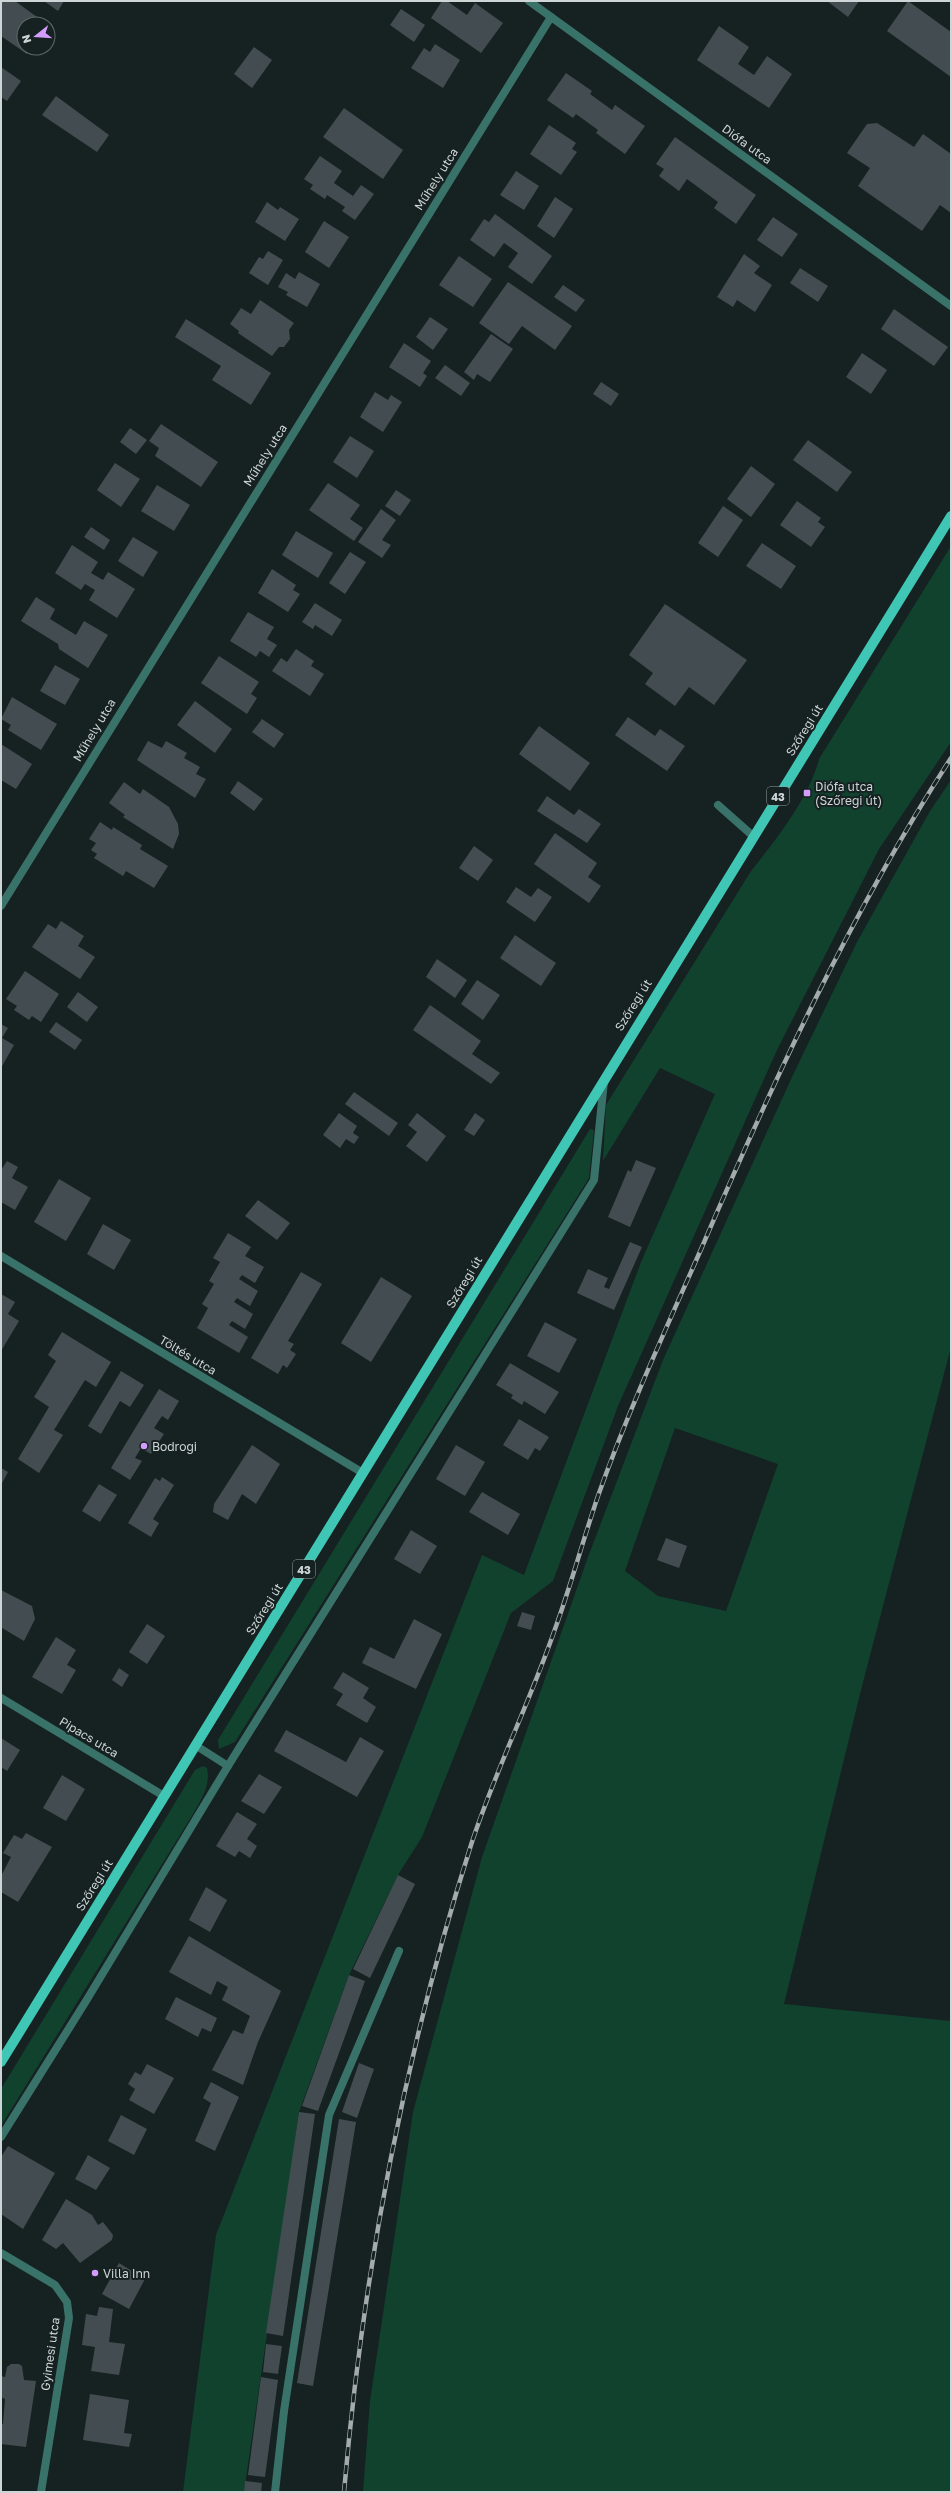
<svg xmlns="http://www.w3.org/2000/svg" width="952" height="2493" viewBox="0 0 952 2493" font-family="'Golos Text',sans-serif">
  <style>
    .green { fill: #11422e; fill-rule: evenodd }
    .building { fill: #434d51 }
    .lines { fill: none; stroke-linecap: round; stroke-linejoin: round }
    .service { stroke: #397269; stroke-width: 8 }
    .minor { stroke: #397269; stroke-width: 8 }
    .primary { stroke: #40c6b5; stroke-width: 10 }
    .rail-casing { stroke: #a3abac; stroke-width: 4.5 }
    .rail { stroke: #162122; stroke-width: 3; stroke-dasharray: 9; stroke-linecap: butt }
    .poi-dot { fill: #d29dfd; stroke: #162122; stroke-width: 1.5 }
    .labels { text-anchor: middle; dominant-baseline: central; stroke-width: 4; stroke-linejoin: round; paint-order: stroke }
    .shield { fill: #162122; stroke: #979fa0; stroke-width: 1 }
    .shield-label { font-size: 11px; font-weight: bold; fill: #ced5d6 }
    .street-label { font-size: 12px; fill: #ced5d6; stroke: #162122 }
    .poi-label { font-size: 12px; fill: #ced5d6; stroke: #162122; text-anchor: start }
  </style>
  <rect width="100%" height="100%" fill="#162122"/>
  <g class="green">
    <path d="M 951,546 L 951,742 L 879,849 L 777,1050 L 618,1406 L 553,1581 L 511,1613 L 422,1837 L 398,1875 L 349,1975 L 299,2112 L 244,2492 L 183,2492 L 216,2235 L 482,1555 L 524,1575 L 641,1262 L 715,1094 L 660,1068 L 603,1161 L 606,1105 L 751,871 C 776,840 809,798 819,759 Z"/>
    <path d="M 951,780 L 951,1347 L 862,1686 L 784,2004 L 951,2021 L 951,2492 L 363,2492 L 370,2401 L 413,2112 L 482,1857 L 588,1557 L 663,1360 L 792,1077 L 857,942 L 930,811 ZM 675,1428 L 778,1464 L 726,1611 L 658,1596 L 625,1571 Z"/>
    <path d="M 590,1129 L 594,1130 L 589,1178 L 235,1742 L 219,1749 L 218,1740 Z"/>
    <path d="M 203,1766 L 207,1768 C 211,1785 201,1800 193,1814 L 1,2126 L 1,2089 L 195,1770 Z"/>
  </g>
  <g class="building">
    <path d="M 1,1 L 15,1 L 37,17 L 33,24 L 24,24 L 24,48 L 31,48 L 27,54 L 1,36 Z"/>
    <path d="M 44,1 L 64,1 L 58,11 Z"/>
    <path d="M 442,1 L 447,1 L 467,15 L 475,3 L 503,23 L 481,53 L 431,18 Z"/>
    <path d="M 827,1 L 859,1 L 848,17 Z"/>
    <path d="M 908,1 L 951,32 L 951,77 L 887,31 Z"/>
    <path d="M 401,9 L 425,25 L 414,42 L 390,25 Z"/>
    <path d="M 719,26 L 749,47 L 738,64 L 754,75 L 767,56 L 792,74 L 769,108 L 697,60 Z"/>
    <path d="M 435,44 L 460,60 L 443,88 L 411,68 L 424,48 L 430,52 Z"/>
    <path d="M 254,47 L 272,60 L 252,88 L 234,74 Z"/>
    <path d="M 1,67 L 21,81 L 7,101 L 1,97 Z"/>
    <path d="M 566,73 L 592,91 L 590,94 L 612,110 L 615,105 L 645,126 L 625,154 L 596,133 L 598,130 L 576,114 L 573,118 L 547,100 Z"/>
    <path d="M 56,96 L 109,135 L 97,152 L 42,115 Z"/>
    <path d="M 344,108 L 403,150 L 383,179 L 323,137 Z"/>
    <path d="M 877,123 L 914,147 L 923,134 L 951,154 L 951,213 L 940,205 L 922,231 L 858,186 L 870,168 L 847,153 L 867,124 Z"/>
    <path d="M 549,125 L 576,143 L 572,149 L 577,152 L 561,175 L 530,154 Z"/>
    <path d="M 675,137 L 756,195 L 736,224 L 714,208 L 718,202 L 687,179 L 679,191 L 659,176 L 664,169 L 656,164 Z"/>
    <path d="M 320,156 L 342,171 L 334,183 L 353,196 L 361,185 L 374,194 L 355,220 L 342,211 L 345,207 L 327,195 L 325,199 L 310,189 L 313,185 L 304,179 Z"/>
    <path d="M 516,171 L 539,186 L 524,210 L 500,195 Z"/>
    <path d="M 555,197 L 573,209 L 554,238 L 537,226 Z"/>
    <path d="M 267,202 L 278,210 L 280,207 L 299,219 L 285,241 L 255,222 Z"/>
    <path d="M 495,214 L 552,256 L 532,284 L 508,267 L 518,253 L 504,243 L 494,257 L 470,240 L 484,219 L 489,222 Z"/>
    <path d="M 773,217 L 798,234 L 782,257 L 757,240 Z"/>
    <path d="M 324,221 L 349,237 L 329,268 L 305,252 Z"/>
    <path d="M 268,251 L 283,260 L 268,285 L 249,273 L 259,257 L 263,259 Z"/>
    <path d="M 744,254 L 760,266 L 754,273 L 772,285 L 755,312 L 737,300 L 733,307 L 717,297 Z"/>
    <path d="M 459,256 L 492,279 L 473,307 L 439,285 Z"/>
    <path d="M 800,268 L 828,286 L 818,302 L 790,283 Z"/>
    <path d="M 299,272 L 320,284 L 307,307 L 286,295 L 288,292 L 278,287 L 286,273 L 295,279 Z"/>
    <path d="M 508,282 L 572,326 L 555,350 L 522,326 L 509,344 L 479,323 Z"/>
    <path d="M 563,285 L 585,300 L 576,312 L 554,297 Z"/>
    <path d="M 260,300 L 294,323 L 289,330 L 290,339 L 284,347 L 279,347 L 272,356 L 238,333 L 239,331 L 230,324 L 241,308 L 251,314 Z"/>
    <path d="M 894,309 L 948,347 L 934,366 L 881,329 Z"/>
    <path d="M 430,317 L 448,329 L 433,350 L 416,337 Z"/>
    <path d="M 186,319 L 271,373 L 251,405 L 212,380 L 221,366 L 175,337 Z"/>
    <path d="M 491,334 L 513,349 L 490,382 L 477,374 L 474,380 L 464,372 Z"/>
    <path d="M 404,343 L 431,361 L 423,373 L 427,376 L 420,387 L 389,367 Z"/>
    <path d="M 862,353 L 887,370 L 871,394 L 846,377 Z"/>
    <path d="M 445,365 L 470,383 L 461,396 L 435,378 Z"/>
    <path d="M 601,382 L 619,394 L 611,406 L 593,394 Z"/>
    <path d="M 375,392 L 388,400 L 391,395 L 402,402 L 383,432 L 360,417 Z"/>
    <path d="M 161,424 L 218,462 L 201,487 L 155,456 L 159,448 L 149,441 Z"/>
    <path d="M 130,428 L 147,440 L 136,454 L 120,442 Z"/>
    <path d="M 350,436 L 374,451 L 357,478 L 333,462 Z"/>
    <path d="M 808,440 L 852,472 L 837,492 L 793,460 Z"/>
    <path d="M 115,463 L 140,479 L 121,507 L 97,490 Z"/>
    <path d="M 751,466 L 775,484 L 751,517 L 727,499 Z"/>
    <path d="M 328,483 L 360,505 L 350,519 L 363,528 L 354,541 L 309,510 Z"/>
    <path d="M 157,485 L 190,505 L 174,531 L 141,511 Z"/>
    <path d="M 396,490 L 411,500 L 400,516 L 385,506 Z"/>
    <path d="M 797,501 L 821,518 L 818,522 L 825,527 L 811,547 L 780,525 Z"/>
    <path d="M 723,506 L 743,520 L 718,557 L 698,543 Z"/>
    <path d="M 381,509 L 396,520 L 382,540 L 391,545 L 382,558 L 358,542 Z"/>
    <path d="M 91,527 L 110,540 L 104,550 L 84,537 Z"/>
    <path d="M 296,531 L 333,553 L 318,578 L 282,555 Z"/>
    <path d="M 133,537 L 158,552 L 143,577 L 118,561 Z"/>
    <path d="M 762,543 L 796,566 L 781,589 L 746,566 Z"/>
    <path d="M 72,545 L 98,562 L 91,573 L 103,580 L 108,572 L 135,589 L 117,618 L 89,600 L 95,590 L 85,584 L 81,590 L 55,573 Z"/>
    <path d="M 350,552 L 366,562 L 345,594 L 329,583 Z"/>
    <path d="M 272,569 L 296,585 L 293,590 L 300,594 L 288,612 L 258,593 Z"/>
    <path d="M 36,597 L 55,609 L 50,619 L 76,635 L 84,621 L 108,635 L 88,668 L 59,649 L 58,644 L 21,621 Z"/>
    <path d="M 315,603 L 342,620 L 332,636 L 315,625 L 313,629 L 302,622 Z"/>
    <path d="M 665,604 L 747,660 L 714,705 L 689,687 L 675,706 L 645,684 L 653,673 L 629,655 Z"/>
    <path d="M 248,612 L 274,627 L 267,639 L 277,645 L 269,657 L 260,651 L 256,657 L 230,641 Z"/>
    <path d="M 296,649 L 314,661 L 311,666 L 324,674 L 310,696 L 272,671 L 281,658 L 287,662 Z"/>
    <path d="M 219,656 L 259,682 L 251,694 L 257,698 L 247,714 L 201,683 Z"/>
    <path d="M 55,665 L 80,679 L 65,705 L 40,691 Z"/>
    <path d="M 12,697 L 57,724 L 41,750 L 8,730 L 11,725 L 1,719 Z"/>
    <path d="M 195,701 L 232,729 L 215,753 L 177,725 Z"/>
    <path d="M 628,717 L 655,736 L 660,729 L 685,746 L 667,771 L 615,735 Z"/>
    <path d="M 262,719 L 284,734 L 274,748 L 252,732 Z"/>
    <path d="M 539,726 L 590,763 L 570,791 L 519,754 Z"/>
    <path d="M 148,741 L 162,748 L 166,741 L 187,753 L 184,758 L 200,767 L 196,774 L 206,779 L 195,798 L 137,760 Z"/>
    <path d="M 1,744 L 32,764 L 16,789 L 1,780 Z"/>
    <path d="M 238,781 L 263,799 L 254,811 L 230,793 Z"/>
    <path d="M 124,782 L 140,794 L 143,789 L 169,807 L 178,824 L 179,834 L 173,849 L 123,817 L 125,815 L 109,803 Z"/>
    <path d="M 547,796 L 574,815 L 579,809 L 601,824 L 587,843 L 537,811 Z"/>
    <path d="M 100,822 L 112,830 L 113,827 L 142,845 L 140,849 L 168,866 L 154,888 L 126,871 L 123,876 L 94,858 L 97,854 L 91,850 L 96,843 L 89,839 Z"/>
    <path d="M 555,833 L 597,863 L 588,877 L 601,886 L 589,903 L 534,864 Z"/>
    <path d="M 474,846 L 493,860 L 478,881 L 459,868 Z"/>
    <path d="M 516,887 L 531,897 L 538,888 L 552,897 L 535,922 L 506,902 Z"/>
    <path d="M 61,921 L 84,936 L 78,946 L 95,957 L 80,979 L 32,947 L 48,924 L 56,929 Z"/>
    <path d="M 515,935 L 556,963 L 541,986 L 500,958 Z"/>
    <path d="M 437,959 L 467,980 L 455,998 L 426,977 Z"/>
    <path d="M 25,971 L 59,994 L 41,1022 L 32,1016 L 29,1020 L 14,1010 L 17,1006 L 6,999 Z"/>
    <path d="M 477,980 L 500,995 L 483,1020 L 461,1004 Z"/>
    <path d="M 78,992 L 98,1007 L 87,1022 L 67,1007 Z"/>
    <path d="M 430,1005 L 481,1041 L 472,1054 L 500,1073 L 491,1084 L 413,1030 Z"/>
    <path d="M 56,1022 L 82,1040 L 75,1050 L 49,1032 Z"/>
    <path d="M 1,1024 L 8,1028 L 2,1038 L 14,1045 L 1,1068 Z"/>
    <path d="M 354,1092 L 398,1123 L 389,1136 L 345,1104 Z"/>
    <path d="M 339,1113 L 357,1126 L 353,1133 L 359,1137 L 354,1144 L 346,1139 L 340,1148 L 323,1135 Z"/>
    <path d="M 417,1113 L 446,1136 L 427,1162 L 406,1146 L 417,1132 L 408,1125 Z"/>
    <path d="M 475,1113 L 485,1120 L 474,1136 L 464,1130 Z"/>
    <path d="M 636,1160 L 656,1168 L 630,1227 L 608,1217 L 628,1170 L 631,1172 Z"/>
    <path d="M 7,1161 L 18,1167 L 12,1178 L 28,1187 L 15,1210 L 1,1202 L 1,1170 Z"/>
    <path d="M 59,1179 L 91,1198 L 66,1241 L 34,1222 Z"/>
    <path d="M 258,1200 L 290,1223 L 277,1240 L 245,1216 Z"/>
    <path d="M 103,1224 L 131,1240 L 114,1270 L 87,1254 Z"/>
    <path d="M 228,1233 L 251,1247 L 245,1256 L 264,1267 L 255,1283 L 242,1275 L 239,1279 L 258,1291 L 250,1306 L 237,1298 L 234,1302 L 253,1314 L 245,1329 L 232,1321 L 229,1325 L 248,1337 L 239,1353 L 197,1328 L 208,1308 L 202,1304 L 214,1284 L 209,1281 L 220,1262 L 213,1258 Z"/>
    <path d="M 630,1242 L 642,1247 L 614,1310 L 577,1293 L 588,1269 L 608,1278 L 604,1287 L 609,1289 Z"/>
    <path d="M 301,1272 L 322,1284 L 288,1341 L 294,1344 L 290,1350 L 296,1354 L 287,1368 L 283,1365 L 278,1374 L 251,1358 Z"/>
    <path d="M 381,1277 L 412,1296 L 371,1362 L 341,1343 Z"/>
    <path d="M 1,1294 L 15,1302 L 8,1314 L 19,1321 L 1,1351 Z"/>
    <path d="M 545,1322 L 577,1339 L 559,1373 L 527,1356 Z"/>
    <path d="M 62,1332 L 111,1362 L 96,1387 L 85,1380 L 54,1430 L 63,1435 L 39,1473 L 18,1459 L 49,1407 L 34,1397 L 56,1361 L 48,1355 Z"/>
    <path d="M 510,1363 L 559,1392 L 545,1414 L 524,1401 L 522,1405 L 511,1398 L 513,1395 L 496,1385 Z"/>
    <path d="M 121,1371 L 144,1385 L 130,1407 L 120,1401 L 101,1434 L 88,1426 Z"/>
    <path d="M 159,1389 L 179,1401 L 168,1420 L 162,1416 L 154,1428 L 164,1434 L 151,1454 L 141,1448 L 135,1458 L 142,1461 L 130,1480 L 111,1468 Z"/>
    <path d="M 519,1419 L 549,1437 L 540,1451 L 535,1448 L 528,1460 L 503,1445 Z"/>
    <path d="M 252,1445 L 280,1464 L 256,1504 L 242,1494 L 228,1520 L 213,1512 L 214,1504 Z"/>
    <path d="M 456,1445 L 485,1462 L 465,1496 L 436,1479 Z"/>
    <path d="M 1,1468 L 8,1472 L 1,1485 Z"/>
    <path d="M 162,1477 L 174,1485 L 153,1519 L 159,1523 L 151,1537 L 128,1523 L 155,1478 L 160,1481 Z"/>
    <path d="M 99,1484 L 117,1495 L 100,1522 L 82,1511 Z"/>
    <path d="M 482,1492 L 520,1514 L 508,1535 L 469,1512 Z"/>
    <path d="M 411,1530 L 437,1546 L 420,1574 L 394,1559 Z"/>
    <path d="M 666,1538 L 687,1546 L 679,1568 L 657,1560 Z"/>
    <path d="M 1,1590 L 32,1606 L 35,1619 L 24,1641 L 2,1628 L 1,1630 Z"/>
    <path d="M 522,1612 L 535,1616 L 531,1630 L 517,1626 Z"/>
    <path d="M 414,1619 L 442,1634 L 416,1689 L 362,1663 L 370,1647 L 394,1659 Z"/>
    <path d="M 147,1624 L 165,1636 L 147,1664 L 129,1652 Z"/>
    <path d="M 56,1637 L 76,1650 L 67,1665 L 76,1670 L 62,1694 L 32,1677 Z"/>
    <path d="M 119,1668 L 129,1675 L 122,1687 L 112,1680 Z"/>
    <path d="M 343,1672 L 369,1688 L 363,1698 L 376,1707 L 367,1723 L 336,1705 L 343,1694 L 333,1688 Z"/>
    <path d="M 286,1730 L 346,1762 L 360,1737 L 384,1751 L 357,1797 L 274,1751 Z"/>
    <path d="M 1,1738 L 20,1750 L 7,1771 L 1,1767 Z"/>
    <path d="M 259,1774 L 282,1787 L 264,1814 L 241,1801 Z"/>
    <path d="M 62,1775 L 85,1789 L 66,1821 L 43,1808 Z"/>
    <path d="M 237,1812 L 257,1824 L 247,1839 L 257,1846 L 250,1858 L 239,1851 L 235,1857 L 216,1846 Z"/>
    <path d="M 26,1833 L 52,1847 L 18,1902 L 1,1892 L 1,1876 L 11,1857 L 3,1853 L 14,1835 L 22,1839 Z"/>
    <path d="M 398,1875 L 415,1884 L 370,1978 L 353,1969 Z"/>
    <path d="M 206,1887 L 227,1900 L 210,1932 L 189,1920 Z"/>
    <path d="M 189,1936 L 281,1991 L 258,2042 L 243,2085 L 212,2070 L 233,2030 L 243,2034 L 250,2016 L 222,2000 L 228,1987 L 217,1981 L 211,1995 L 169,1972 Z"/>
    <path d="M 349,1975 L 365,1981 L 318,2111 L 302,2106 Z"/>
    <path d="M 176,1997 L 217,2018 L 211,2032 L 202,2028 L 198,2037 L 165,2019 Z"/>
    <path d="M 359,2063 L 374,2069 L 357,2118 L 342,2112 Z"/>
    <path d="M 147,2064 L 174,2078 L 154,2114 L 129,2100 L 135,2089 L 128,2084 L 135,2072 L 141,2075 Z"/>
    <path d="M 211,2082 L 239,2097 L 215,2151 L 195,2141 L 211,2103 L 203,2098 Z"/>
    <path d="M 299,2112 L 315,2114 L 283,2336 L 266,2333 Z"/>
    <path d="M 121,2115 L 147,2129 L 134,2155 L 108,2141 Z"/>
    <path d="M 339,2119 L 356,2122 L 313,2386 L 297,2383 Z"/>
    <path d="M 8,2146 L 55,2173 L 23,2229 L 1,2214 L 1,2157 Z"/>
    <path d="M 88,2155 L 110,2168 L 96,2190 L 75,2179 Z"/>
    <path d="M 66,2199 L 92,2215 L 98,2225 L 103,2222 L 113,2235 L 112,2240 L 80,2263 L 63,2243 L 56,2249 L 42,2240 Z"/>
    <path d="M 119,2263 L 145,2279 L 129,2309 L 102,2294 Z"/>
    <path d="M 99,2307 L 113,2309 L 109,2342 L 125,2344 L 119,2375 L 91,2371 L 95,2347 L 82,2345 L 86,2314 L 97,2316 Z"/>
    <path d="M 266,2344 L 282,2346 L 278,2374 L 263,2372 Z"/>
    <path d="M 11,2364 L 19,2364 L 22,2366 L 24,2380 L 36,2381 L 26,2447 L 1,2444 L 1,2424 L 3,2424 L 5,2399 L 1,2397 L 1,2376 L 5,2377 L 7,2367 Z"/>
    <path d="M 261,2377 L 278,2380 L 265,2477 L 248,2475 Z"/>
    <path d="M 90,2394 L 129,2400 L 124,2433 L 132,2434 L 129,2447 L 83,2440 Z"/>
    <path d="M 245,2481 L 262,2483 L 261,2492 L 244,2492 Z"/>
  </g>
  <g class="lines">
    <g class="service">
      <path d="M 718,805 L 753,836"/>
      <path d="M 195,1745 L 228,1766"/>
      <path d="M 1,2137 L 86,2001 L 228,1766 L 594,1180 L 604,1081"/>
      <path d="M 275,2492 L 284,2411 L 329,2115 L 399,1951"/>
    </g>
    <g class="minor">
      <path d="M 529,1 L 951,306"/>
      <path d="M 1,906 L 551,17"/>
      <path d="M 1,1256 L 363,1473"/>
      <path d="M 1,1698 L 164,1796"/>
      <path d="M 1,2253 L 55,2285 L 67,2302 L 69,2318 L 41,2492"/>
    </g>
    <path class="primary" d="M 1,2062 L 951,516"/>
    <g class="rail-casing">
      <path id="rail" d="M 344,2492 C 363,2272 404,2056 471,1845 C 495,1771 530,1702 555,1629 C 571,1585 583,1540 598,1496 C 628,1411 666,1329 702,1247 C 774,1079 852,911 951,758"/>
    </g>
    <use href="#rail" class="rail"/>
  </g>
  <g class="poi-dot">
    <rect x="803" y="789" width="8" height="8" rx="2"/>
    <circle cx="144" cy="1446" r="4"/>
    <circle cx="95" cy="2273" r="4"/>
  </g>
  <g class="labels">
    <g class="shield">
      <rect x="767" y="787" width="22" height="18" rx="3"/>
      <rect x="293" y="1560" width="22" height="18" rx="3"/>
    </g>
    <g class="shield-label">
      <text x="778" y="796">43</text>
      <text x="304" y="1569">43</text>
    </g>
    <g class="street-label">
      <text transform="translate(747 144) rotate(36)">Diófa utca</text>
      <text transform="translate(436 179) rotate(-58)">Műhely utca</text>
      <text transform="translate(265 455) rotate(-58)">Műhely utca</text>
      <text transform="translate(94 730) rotate(-59)">Műhely utca</text>
      <text transform="translate(804 730) rotate(-58)">Szőregi út</text>
      <text transform="translate(633 1005) rotate(-58)">Szőregi út</text>
      <text transform="translate(464 1282) rotate(-59)">Szőregi út</text>
      <text transform="translate(188 1355) rotate(31)">Töltés utca</text>
      <text transform="translate(264 1609) rotate(-58)">Szőregi út</text>
      <text transform="translate(89 1737) rotate(31)">Pipacs utca</text>
      <text transform="translate(94 1885) rotate(-58)">Szőregi út</text>
      <text transform="translate(50 2354) rotate(-82)">Gyimesi utca</text>
    </g>
    <g class="poi-label">
      <text x="815" y="786">Diófa utca<tspan x="815" dy="14">(Szőregi út)</tspan></text>
      <text x="152" y="1446">Bodrogi</text>
      <text x="103" y="2273">Villa Inn</text>
    </g>
  </g>
  <rect width="952" height="2493" fill="none" stroke="#ced5d6" stroke-width="4"/>
  <g transform="translate(36 36) rotate(253)"><circle r="19" fill="#162122" stroke="#60696a"/>
  <path d="M0-3L7 15L0 10L-7 15Z" fill="#d29dfd"/>
  <text y="-6" font-size="11" font-weight="bold" text-anchor="middle" fill="#ced5d6">N</text>
  </g>
</svg>
